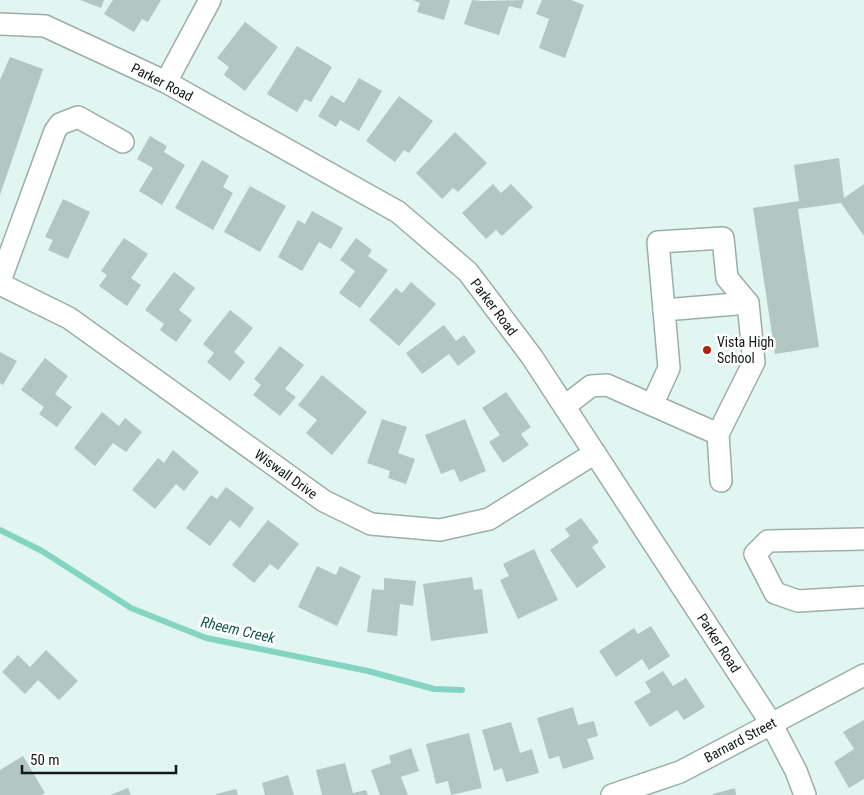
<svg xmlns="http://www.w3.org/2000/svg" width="864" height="795" viewBox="0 0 864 795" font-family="'Roboto Condensed',sans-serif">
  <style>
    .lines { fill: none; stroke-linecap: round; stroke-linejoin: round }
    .stream { stroke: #84d4c2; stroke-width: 6 }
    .building { fill: #b3c7c2 }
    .minor-casing { stroke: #9baea9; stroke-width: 24 }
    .minor { stroke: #fff; stroke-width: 21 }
    .poi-dot { fill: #b02307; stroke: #fff; stroke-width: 2 }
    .labels { text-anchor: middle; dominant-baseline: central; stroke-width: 5; stroke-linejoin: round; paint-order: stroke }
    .street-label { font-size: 14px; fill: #121918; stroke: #fff }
    .poi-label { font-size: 14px; fill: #121918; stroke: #fff; text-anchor: start }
    .water-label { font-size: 15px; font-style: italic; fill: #17594d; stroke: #fff }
  </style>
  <rect width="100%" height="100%" fill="#e1f6f1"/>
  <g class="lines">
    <path class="stream" d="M 0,530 L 42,551 L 131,608 L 206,638 L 368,671 L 434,689 L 462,690"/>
  </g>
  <g class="building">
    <path d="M 80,0 L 104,0 L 101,8 Z"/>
    <path d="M 113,0 L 161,0 L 148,22 L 142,19 L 134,32 L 104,14 Z"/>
    <path d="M 413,0 L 450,0 L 444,20 L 417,12 L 420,3 Z"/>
    <path d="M 472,0 L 483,1 L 524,0 L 521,9 L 509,6 L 499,35 L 464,24 Z"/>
    <path d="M 542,0 L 571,0 L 584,5 L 565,58 L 539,48 L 549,19 L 536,14 Z"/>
    <path d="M 245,22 L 278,47 L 245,91 L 224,75 L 229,67 L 217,58 Z"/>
    <path d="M 297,46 L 332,67 L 311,102 L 305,99 L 297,112 L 267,94 Z"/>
    <path d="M 10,57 L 43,69 L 0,195 L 0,80 Z"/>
    <path d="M 359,78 L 382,91 L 359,131 L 340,120 L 336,127 L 318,116 L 331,95 L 344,103 Z"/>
    <path d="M 399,96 L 433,121 L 409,153 L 404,150 L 395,162 L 366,141 Z"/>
    <path d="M 455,132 L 487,163 L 458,192 L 453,188 L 442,199 L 416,173 Z"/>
    <path d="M 150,136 L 167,146 L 164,152 L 185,165 L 162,205 L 139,191 L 153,168 L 137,159 Z"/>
    <path d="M 839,158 L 844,198 L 864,184 L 864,236 L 841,203 L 798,209 L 819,347 L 775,354 L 753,208 L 799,201 L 794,165 Z"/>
    <path d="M 202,160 L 229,176 L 223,187 L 233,193 L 213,230 L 175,208 Z"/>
    <path d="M 493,184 L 501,193 L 511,184 L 533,207 L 502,236 L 496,230 L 486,239 L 462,213 Z"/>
    <path d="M 250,186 L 286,206 L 260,252 L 224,232 Z"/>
    <path d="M 63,199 L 90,212 L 68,259 L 48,250 L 53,240 L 45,237 Z"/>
    <path d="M 312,211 L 343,228 L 331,249 L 319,242 L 302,271 L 278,257 L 298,220 L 305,224 Z"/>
    <path d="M 124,238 L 148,254 L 131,278 L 141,285 L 127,306 L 99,286 L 107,275 L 101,271 Z"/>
    <path d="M 356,238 L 372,250 L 368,256 L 388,270 L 360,308 L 339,293 L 355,271 L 340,260 Z"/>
    <path d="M 174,272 L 195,288 L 179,310 L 192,320 L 176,342 L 160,330 L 164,324 L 145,310 Z"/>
    <path d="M 411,282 L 436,304 L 399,346 L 369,320 L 396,288 L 402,293 Z"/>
    <path d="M 230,310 L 253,328 L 234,352 L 245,362 L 230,381 L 207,362 L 214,353 L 203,344 Z"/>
    <path d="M 444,325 L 456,341 L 464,335 L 476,352 L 458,366 L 449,354 L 422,374 L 406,353 Z"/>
    <path d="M 280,346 L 304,365 L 285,389 L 296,397 L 280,416 L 253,395 L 261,385 L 254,379 Z"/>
    <path d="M 0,352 L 17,361 L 3,385 L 0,383 Z"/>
    <path d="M 45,358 L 68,376 L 55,394 L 72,407 L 57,427 L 39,414 L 44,407 L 21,390 Z"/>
    <path d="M 322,375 L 367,412 L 332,455 L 306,433 L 317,420 L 298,405 Z"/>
    <path d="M 506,392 L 531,427 L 521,434 L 529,445 L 503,463 L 489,442 L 500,435 L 482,408 Z"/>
    <path d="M 102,412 L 119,426 L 125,418 L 142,432 L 126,452 L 113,443 L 95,466 L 74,448 Z"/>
    <path d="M 382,419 L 407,427 L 398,453 L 415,459 L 406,484 L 388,478 L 390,471 L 367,463 Z"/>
    <path d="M 465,419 L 486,471 L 460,482 L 454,469 L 441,474 L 425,435 Z"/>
    <path d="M 173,450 L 199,472 L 184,491 L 176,484 L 155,509 L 132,490 L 158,458 L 164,463 Z"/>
    <path d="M 226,487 L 254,508 L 240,528 L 230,520 L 210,546 L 186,528 L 211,495 L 217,499 Z"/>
    <path d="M 581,518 L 599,542 L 592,547 L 606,567 L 577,588 L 550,550 L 570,536 L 565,529 Z"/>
    <path d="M 268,520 L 299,544 L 278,570 L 270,564 L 254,583 L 232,565 Z"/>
    <path d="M 534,549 L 558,600 L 518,619 L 500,580 L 509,576 L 503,564 Z"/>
    <path d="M 317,566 L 336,575 L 340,566 L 361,576 L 337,626 L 298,607 Z"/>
    <path d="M 472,577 L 474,590 L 482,589 L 488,633 L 431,641 L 423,584 Z"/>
    <path d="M 384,578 L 416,581 L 413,606 L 400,604 L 397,636 L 367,632 L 372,589 L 384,590 Z"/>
    <path d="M 651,626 L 670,656 L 649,670 L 642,659 L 616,677 L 599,651 L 634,628 L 638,634 Z"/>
    <path d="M 46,650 L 78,681 L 59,700 L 38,680 L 25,694 L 2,672 L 18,655 L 30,667 Z"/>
    <path d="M 663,671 L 673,686 L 686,678 L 705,707 L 684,720 L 677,710 L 650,727 L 634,702 L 651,692 L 645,682 Z"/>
    <path d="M 573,707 L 578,725 L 594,721 L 598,736 L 587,739 L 594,759 L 563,769 L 559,756 L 549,759 L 537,718 Z"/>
    <path d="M 864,720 L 864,779 L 849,788 L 834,762 L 854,749 L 843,732 Z"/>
    <path d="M 511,722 L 520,753 L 532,749 L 539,773 L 506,782 L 502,768 L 494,771 L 482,730 Z"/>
    <path d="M 469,733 L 482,788 L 451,795 L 448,781 L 436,784 L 426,744 Z"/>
    <path d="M 411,748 L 419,771 L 401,777 L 408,795 L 380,795 L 371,770 L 391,763 L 389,756 Z"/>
    <path d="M 23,756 L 45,793 L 41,795 L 0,795 L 0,770 Z"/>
    <path d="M 345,763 L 353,793 L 366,790 L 368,795 L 322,795 L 316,770 Z"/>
    <path d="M 288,775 L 294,795 L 265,795 L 262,783 Z"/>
    <path d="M 128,788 L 131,795 L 110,795 Z"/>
    <path d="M 735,788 L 736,795 L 713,795 L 713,794 Z"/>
    <path d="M 236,789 L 238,795 L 216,795 L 216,794 Z"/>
  </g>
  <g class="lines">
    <g class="minor-casing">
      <g id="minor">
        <path d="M 0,24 L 45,26 L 166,82 L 398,212 L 468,272 L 532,357 L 771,723 L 796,771 L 805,795"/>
        <path d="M 166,82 L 210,0"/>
        <path d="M 0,281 L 55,131 L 60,124 L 78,117 L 123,142"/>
        <path d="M 0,284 L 69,318 L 324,501 L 371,524 L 440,530 L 489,519 L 595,453"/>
        <path d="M 664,310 L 658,242 L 723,238 L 727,278 L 748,303"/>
        <path d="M 565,406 L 591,386 L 607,385 L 718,434 L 754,362 L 748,303 L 664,310 L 669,368 L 652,405"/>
        <path d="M 718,434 L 721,481"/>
        <path d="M 864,539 L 768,541 L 755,554 L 775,593 L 798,601 L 864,597"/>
        <path d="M 612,795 L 680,772 L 864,675"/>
      </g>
    </g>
    <use href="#minor" class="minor"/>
  </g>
  <circle class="poi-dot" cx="707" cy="350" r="5"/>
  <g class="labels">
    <g class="street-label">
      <text transform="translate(162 82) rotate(27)">Parker Road</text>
      <text transform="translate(494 307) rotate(53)">Parker Road</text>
      <text transform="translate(286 474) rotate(36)">Wiswall Drive</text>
      <text transform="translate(719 643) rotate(57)">Parker Road</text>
      <text transform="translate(740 740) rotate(-28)">Barnard Street</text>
    </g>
    <g class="poi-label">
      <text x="717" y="342">Vista High<tspan x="717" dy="16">School</tspan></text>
    </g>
    <g class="water-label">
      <text transform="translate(238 630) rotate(13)">Rheem Creek</text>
    </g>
  </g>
  <path d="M22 765v8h154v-8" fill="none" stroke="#121918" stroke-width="2.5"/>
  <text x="30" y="765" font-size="15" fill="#121918" stroke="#ffffff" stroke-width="4" paint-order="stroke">50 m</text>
</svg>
